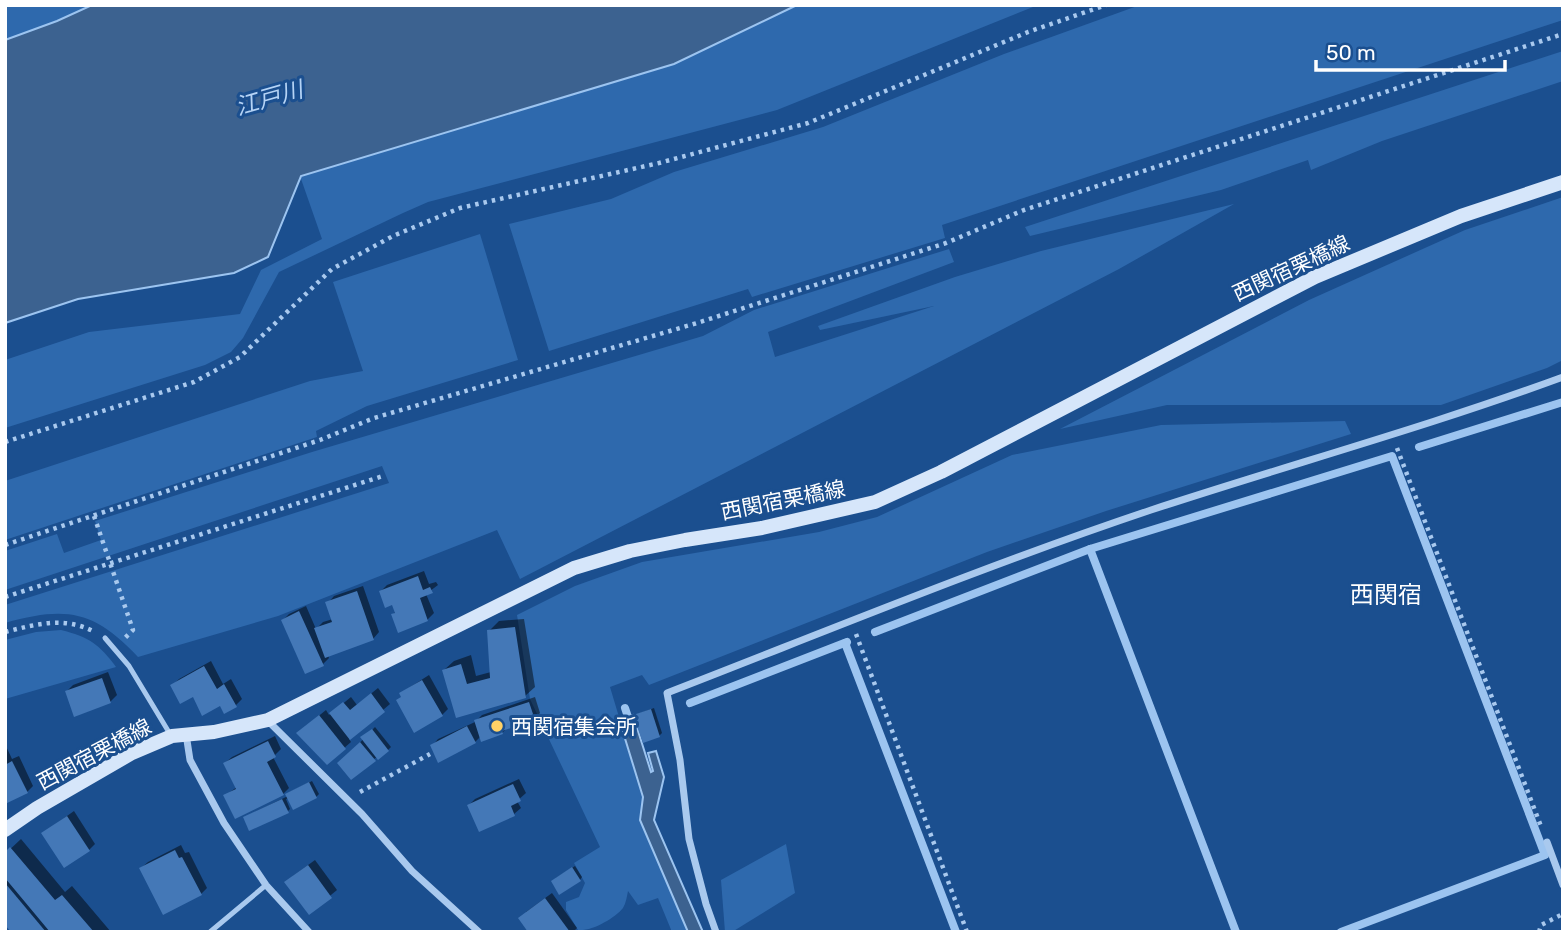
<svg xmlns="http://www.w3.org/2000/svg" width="1568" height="937" viewBox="0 0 1568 937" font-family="Rubik,'Noto Sans JP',sans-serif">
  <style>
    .green { fill: #2e69ad }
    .water { fill: #3c6290; stroke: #9cc4f0; stroke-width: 2 }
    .shadow { fill: #0007 }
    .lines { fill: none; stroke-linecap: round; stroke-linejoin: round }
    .stream { stroke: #9cc4f0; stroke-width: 8 }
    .building { fill: #4478b7 }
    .path { stroke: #a9c9ee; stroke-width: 4.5; stroke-dasharray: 3.5 5; stroke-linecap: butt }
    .service { stroke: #a9c9ee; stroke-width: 5 }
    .minor { stroke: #a9c9ee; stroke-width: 7 }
    .secondary { stroke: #d6e6fa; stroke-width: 14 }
    .poi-dot { fill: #ffd166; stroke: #1b4f8f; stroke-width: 2.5 }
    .labels { text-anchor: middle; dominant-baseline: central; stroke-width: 6; stroke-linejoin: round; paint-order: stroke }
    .street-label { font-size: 21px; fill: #fff; stroke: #1b4f8f }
    .poi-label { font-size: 21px; fill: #fff; stroke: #1b4f8f; text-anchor: start }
    .water-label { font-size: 23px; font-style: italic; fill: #b5d3f5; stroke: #1b4f8f }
    .quarter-label { font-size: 24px; fill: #fff; stroke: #1b4f8f }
  </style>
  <rect width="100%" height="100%" fill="#1b4f8f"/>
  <g class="green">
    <path d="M 5,5 L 92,5 L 57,21 L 5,40 Z"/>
    <path d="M 797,5 L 1038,5 L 777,110 L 428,202 L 403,213 L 279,272 L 243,338 L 231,352 L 205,365 L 5,428 L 5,360 L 89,332 L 240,314 L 261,270 L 322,239 L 300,176 L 674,64 Z"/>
    <path d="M 1140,5 L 1563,5 L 1563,20 L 942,225 L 945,238 L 752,297 L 748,289 L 549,351 L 509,224 L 611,199 L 674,172 L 823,127 L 1004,54 Z"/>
    <path d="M 1563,51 L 1563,81 L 1382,141 L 1311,170 L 1308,160 L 1221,190 L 1030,236 L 1025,227 Z"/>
    <path d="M 1563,197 L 1563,360 L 1547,368 L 1441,405 L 1167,405 L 1060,429 L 1309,300 L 1465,230 Z"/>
    <path d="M 1234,204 L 1119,269 L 520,579 L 497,530 L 278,616 L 138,657 C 94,610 66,606 5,623 L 5,605 L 389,483 L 382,466 L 5,590 L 5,551 L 57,534 L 64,553 L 101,540 L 95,521 L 312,452 L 703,336 L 754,310 L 949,249 L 954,262 L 768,332 L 775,357 L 934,306 L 820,330 L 818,326 L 955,277 L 1041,251 Z"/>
    <path d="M 480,234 L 518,360 L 367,406 L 316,431 L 317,437 L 5,540 L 5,481 L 310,381 L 363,371 L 333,282 Z"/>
    <path d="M 1345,421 L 1351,434 L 1106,511 L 987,552 L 649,685 L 642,675 L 610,687 L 643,797 L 640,820 L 688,932 L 672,932 L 658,898 L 638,905 L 628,891 C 627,896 626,903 623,908 C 615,918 591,932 578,930 L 566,910 L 566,902 L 579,897 L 585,883 L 574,863 L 600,847 L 530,699 L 517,615 L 575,586 L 642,562 L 819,532 L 877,517 L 1012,455 L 1161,425 Z"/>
    <path d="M 61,630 C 89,637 99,644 116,667 L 5,699 L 5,640 L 36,632 Z"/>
    <path d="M 786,844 L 795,893 L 732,932 L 725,932 L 721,880 Z"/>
  </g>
  <g class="water">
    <path d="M 92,5 L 797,5 L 674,64 L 301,176 L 268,257 L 234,273 L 78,299 L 5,323 L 5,40 L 57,21 Z"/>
    <path d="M 633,715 L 651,772 L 653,771 L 648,753 L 656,751 L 664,777 L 654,820 L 703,932 L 688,932 L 640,820 L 643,797 L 619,719 Z"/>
  </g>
  <g class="shadow">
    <path d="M 424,571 L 429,584 L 436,582 L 438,585 L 426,594 L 434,613 L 427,620 L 393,615 L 396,611 L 393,603 L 381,591 L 387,585 Z"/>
    <path d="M 363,586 L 379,632 L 373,639 L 328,655 L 329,658 L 323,664 L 283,620 L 289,614 L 306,606 L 316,629 L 323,622 L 333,619 L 328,603 L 334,596 Z"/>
    <path d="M 524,619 L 535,687 L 525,696 L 457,716 L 444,670 L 454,661 L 471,655 L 476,676 L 491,672 L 489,631 L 499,621 Z"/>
    <path d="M 211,661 L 223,684 L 231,679 L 242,699 L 236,705 L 221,704 L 193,695 L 173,685 L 179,679 Z"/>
    <path d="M 108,672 L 117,695 L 110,702 L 67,691 L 73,685 Z"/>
    <path d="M 429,675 L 448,709 L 442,715 L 401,693 Z"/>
    <path d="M 378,688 L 390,704 L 349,739 L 351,742 L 327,763 L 305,727 L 326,710 L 329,715 L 351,697 L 357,705 Z"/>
    <path d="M 535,697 L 540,713 L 534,719 L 508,727 L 502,733 L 481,736 L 475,742 L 432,746 L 438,739 L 475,722 L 482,715 Z"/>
    <path d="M 654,708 L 662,733 L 659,736 L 635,715 Z"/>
    <path d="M 375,727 L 391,747 L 388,750 L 374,759 L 346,757 Z"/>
    <path d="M 275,736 L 281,749 L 273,757 L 289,788 L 283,794 L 226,795 L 237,787 L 225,763 L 232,757 Z"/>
    <path d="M 5,744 L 12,759 L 19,756 L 33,786 L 27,792 L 5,802 Z"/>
    <path d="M 519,779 L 526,793 L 517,801 L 521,808 L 514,814 L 480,830 L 469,805 L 475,799 Z"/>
    <path d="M 312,781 L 319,794 L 316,797 L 289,798 L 286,799 L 290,809 L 288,811 L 245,817 L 288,796 L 290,792 Z"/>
    <path d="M 74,811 L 95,844 L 89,850 L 43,833 Z"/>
    <path d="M 21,839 L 65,892 L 72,886 L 111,932 L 13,932 L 5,922 L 5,854 Z"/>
    <path d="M 181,845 L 185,853 L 189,852 L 207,888 L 201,894 L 141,868 L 148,862 Z"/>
    <path d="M 315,860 L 337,890 L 309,913 L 293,876 Z"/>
    <path d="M 575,866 L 582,877 L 580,880 L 556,878 Z"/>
    <path d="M 552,893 L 577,928 L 573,932 L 530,932 L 526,912 Z"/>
  </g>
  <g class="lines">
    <g class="stream">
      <path d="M 1419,447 L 1563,402"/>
      <path d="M 1090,549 L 1236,932"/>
      <path d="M 875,632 L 1090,549 L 1392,456 L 1545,855 L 1341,932"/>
      <path d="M 845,643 L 956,932"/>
      <path d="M 690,703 L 847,642"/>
      <path d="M 625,708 L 631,726"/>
    </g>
  </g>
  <g class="building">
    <path d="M 418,576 L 423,590 L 430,587 L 433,593 L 420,598 L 428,621 L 398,633 L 391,614 L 395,613 L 392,605 L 385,608 L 379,591 Z"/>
    <path d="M 357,591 L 374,640 L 325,658 L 314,628 L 332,622 L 325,602 Z"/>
    <path d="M 299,611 L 324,666 L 305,674 L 281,620 Z"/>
    <path d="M 515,627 L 526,698 L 456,718 L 442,670 L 461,664 L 467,684 L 490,678 L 487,630 Z"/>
    <path d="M 204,666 L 217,689 L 224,684 L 237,707 L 224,714 L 220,706 L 202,716 L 193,697 L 180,704 L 170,685 Z"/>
    <path d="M 102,678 L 111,703 L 74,717 L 65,691 Z"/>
    <path d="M 422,680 L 443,716 L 414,733 L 396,700 L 401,697 L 399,693 Z"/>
    <path d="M 371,693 L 385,712 L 350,740 L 329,713 L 343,702 L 350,710 Z"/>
    <path d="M 529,702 L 535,720 L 502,731 L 503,734 L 481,742 L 474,720 Z"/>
    <path d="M 651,709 L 660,737 L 643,743 L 633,715 Z"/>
    <path d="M 319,715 L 346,749 L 327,765 L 296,733 Z"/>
    <path d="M 467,726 L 476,743 L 438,763 L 430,745 Z"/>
    <path d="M 372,729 L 389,751 L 378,760 L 360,737 Z"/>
    <path d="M 268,741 L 276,757 L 267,762 L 284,795 L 235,819 L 223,795 L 236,789 L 223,763 Z"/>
    <path d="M 360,742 L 376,761 L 351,780 L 337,763 Z"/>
    <path d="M 12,761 L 28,793 L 5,804 L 5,765 Z"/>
    <path d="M 309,782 L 317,798 L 293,810 L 285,794 Z"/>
    <path d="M 513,784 L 521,801 L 511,806 L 515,816 L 479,832 L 467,805 Z"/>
    <path d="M 282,799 L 289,813 L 249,831 L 243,817 Z"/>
    <path d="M 67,816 L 90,851 L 64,868 L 41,833 Z"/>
    <path d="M 10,847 L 55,900 L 62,895 L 94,932 L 50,932 L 5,878 L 5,852 Z"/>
    <path d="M 175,850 L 179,858 L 182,857 L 202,895 L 163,915 L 139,868 Z"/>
    <path d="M 308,865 L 332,898 L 309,915 L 284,882 Z"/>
    <path d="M 572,867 L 581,881 L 559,895 L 551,881 Z"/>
    <path d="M 5,883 L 46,932 L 11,932 L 5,925 Z"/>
    <path d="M 545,898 L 570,932 L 528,932 L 518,918 Z"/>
  </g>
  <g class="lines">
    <g class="path">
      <path d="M 5,442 L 194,382 L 240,357 L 332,269 L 393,236 L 460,208 L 659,163 L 808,123 L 1028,32 L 1106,5"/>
      <path d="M 1397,448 L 1542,829"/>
      <path d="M 94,516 L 133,630 L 124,639"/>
      <path d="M 5,545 L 320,440 L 374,418 L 697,323 L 946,243 L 1024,210 L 1563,34"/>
      <path d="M 5,597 L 383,476"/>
      <path d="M 5,632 C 37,624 64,616 95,632"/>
      <path d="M 856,634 L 967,932"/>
      <path d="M 360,792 L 430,754"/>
      <path d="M 1539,932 L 1541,925 L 1563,914"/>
    </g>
    <g class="service">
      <path d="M 105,638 L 129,666 L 170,734"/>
      <path d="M 210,932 L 266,885"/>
    </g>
    <g class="minor">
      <path d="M 268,721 L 362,814 L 412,871 L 479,932"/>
      <path d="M 186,734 L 190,760 L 224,823 L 266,885 L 309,932"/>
      <path d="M 1547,842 L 1563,885"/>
      <path d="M 716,932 L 706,904 L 689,839 L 680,760 L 667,693 C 827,631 987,565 1151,510 C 1288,465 1427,427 1563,377"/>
    </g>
    <path class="secondary" d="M 5,830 L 37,808 L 132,753 L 172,736 L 214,732 L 268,720 L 574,568 L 630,551 L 685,540 L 762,528 L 875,502 L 941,472 L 1315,277 L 1461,216 L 1563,182"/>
  </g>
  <circle class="poi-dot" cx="497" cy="726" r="7"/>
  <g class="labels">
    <g class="street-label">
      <text transform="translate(1291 268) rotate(-25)">西関宿栗橋線</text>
      <text transform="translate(783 500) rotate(-11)">西関宿栗橋線</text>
      <text transform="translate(94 754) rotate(-28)">西関宿栗橋線</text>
    </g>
    <g class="poi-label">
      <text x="511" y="726">西関宿集会所</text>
    </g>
    <g class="water-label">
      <text transform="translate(269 98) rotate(-16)">江戸川</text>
    </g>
    <g class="quarter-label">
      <text x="1386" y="595">西関宿</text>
    </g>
  </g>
  <rect width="1568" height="937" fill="none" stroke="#ffffff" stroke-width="14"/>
  <path d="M1316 60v10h189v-10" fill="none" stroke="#ffffff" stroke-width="3.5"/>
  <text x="1326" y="60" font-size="21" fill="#ffffff" stroke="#1b4f8f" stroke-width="5" paint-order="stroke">50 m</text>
</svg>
